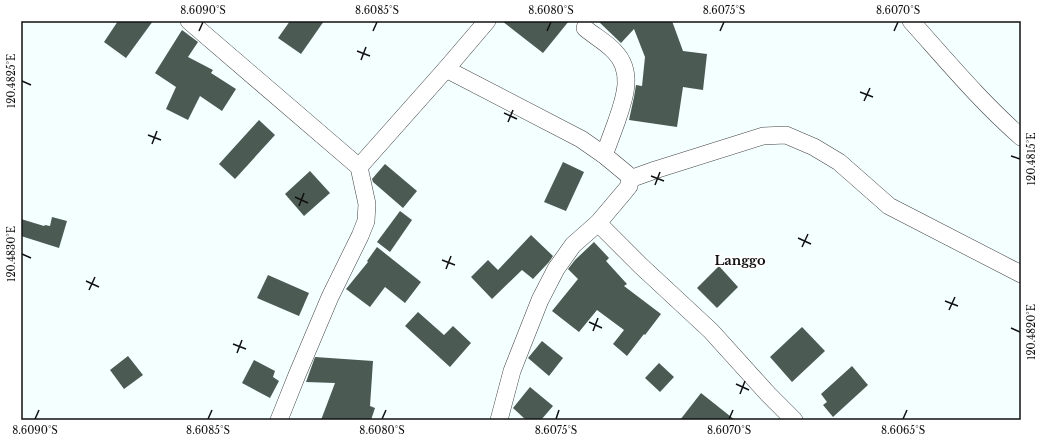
<svg xmlns="http://www.w3.org/2000/svg" width="1042" height="441" viewBox="0 0 1042 441" font-family="'Libre Baskerville',serif">
  <style>
    .building { fill: #4c5a54 }
    .lines { fill: none; stroke-linecap: round; stroke-linejoin: round }
    .minor-casing { stroke: #434343; stroke-width: 18 }
    .minor { stroke: #fff; stroke-width: 17 }
    .ticks { fill: none; stroke: #101010; stroke-width: 1.5 }
    .labels { text-anchor: middle; dominant-baseline: central; stroke-width: 4; stroke-linejoin: round; paint-order: stroke }
    .quarter-label { font-size: 13px; font-weight: bold; fill: #101010; stroke: #fff }
    .neatline { fill: none; stroke: #101010; stroke-width: 1.5 }
    .ticks-label { font-size: 10px; text-anchor: middle; fill: #101010 }
  </style>
  <rect width="100%" height="100%" fill="#f4ffff"/>
  <g class="building">
    <path d="M 118,21 L 153,21 L 126,58 L 104,42 Z"/>
    <path d="M 290,21 L 324,21 L 301,54 L 278,38 Z"/>
    <path d="M 502,21 L 569,21 L 543,53 Z"/>
    <path d="M 598,21 L 672,21 L 683,51 L 707,54 L 703,90 L 683,87 L 677,127 L 629,120 L 634,97 L 636,85 L 642,86 L 645,57 L 634,29 L 621,43 Z"/>
    <path d="M 182,30 L 198,42 L 188,57 L 213,70 L 211,73 L 236,89 L 222,111 L 200,96 L 188,120 L 166,109 L 176,87 L 155,73 Z"/>
    <path d="M 259,120 L 275,135 L 235,179 L 219,164 Z"/>
    <path d="M 563,162 L 584,172 L 566,211 L 544,202 Z"/>
    <path d="M 385,164 L 417,191 L 403,208 L 373,182 L 372,179 Z"/>
    <path d="M 310,171 L 330,193 L 304,216 L 285,194 Z"/>
    <path d="M 400,211 L 412,220 L 390,252 L 377,242 Z"/>
    <path d="M 52,217 L 67,221 L 59,248 L 21,236 L 21,219 L 44,226 L 45,225 L 50,226 Z"/>
    <path d="M 531,235 L 553,256 L 549,262 L 533,279 L 522,270 L 492,299 L 471,277 L 488,260 L 498,270 Z"/>
    <path d="M 594,242 L 609,258 L 606,261 L 627,284 L 624,286 L 661,314 L 645,335 L 644,334 L 627,356 L 613,344 L 624,330 L 597,310 L 579,332 L 552,311 L 578,279 L 568,269 L 575,260 Z"/>
    <path d="M 377,247 L 421,282 L 405,303 L 385,287 L 370,307 L 346,289 L 368,262 L 367,261 Z"/>
    <path d="M 719,266 L 738,287 L 717,308 L 697,288 Z"/>
    <path d="M 268,275 L 309,293 L 299,316 L 257,298 Z"/>
    <path d="M 418,312 L 444,335 L 453,326 L 471,343 L 450,367 L 405,326 Z"/>
    <path d="M 802,327 L 825,351 L 792,382 L 770,357 Z"/>
    <path d="M 542,341 L 563,358 L 549,376 L 528,358 Z"/>
    <path d="M 128,356 L 143,375 L 124,389 L 110,370 Z"/>
    <path d="M 315,357 L 373,361 L 370,406 L 375,408 L 371,420 L 321,420 L 335,383 L 306,382 Z"/>
    <path d="M 254,360 L 275,371 L 273,377 L 279,381 L 270,398 L 242,383 Z"/>
    <path d="M 659,363 L 674,377 L 660,392 L 645,378 Z"/>
    <path d="M 852,366 L 868,385 L 833,417 L 823,405 L 827,402 L 821,394 Z"/>
    <path d="M 530,387 L 553,406 L 541,420 L 526,420 L 513,408 Z"/>
    <path d="M 701,393 L 735,420 L 680,420 Z"/>
  </g>
  <g class="lines">
    <g class="minor-casing">
      <g id="minor">
        <path d="M 189,21 L 359,167 L 367,204 L 366,221 L 360,236 L 330,297 L 297,375 L 279,420"/>
        <path d="M 911,21 C 947,61 981,102 1021,137"/>
        <path d="M 585,28 C 594,36 606,42 614,51 C 635,72 624,100 616,123 C 612,134 608,145 604,155"/>
        <path d="M 446,69 L 581,139 L 604,155 L 627,174 L 630,179 L 629,186 L 625,191 L 598,223 L 573,245 L 556,269 L 540,300 L 512,371 L 499,420"/>
        <path d="M 359,167 L 446,69 L 487,21"/>
        <path d="M 630,179 L 655,170 L 763,136 L 786,135 L 814,147 L 839,162 L 889,206 L 1021,274"/>
        <path d="M 598,223 L 641,266 L 711,331 L 768,394 L 794,420"/>
      </g>
    </g>
    <use href="#minor" class="minor"/>
  </g>
  <path class="ticks" d="M 199,31 L 203,22M 373,31 L 377,22M 547,31 L 551,22M 720,31 L 724,22M 894,31 L 898,22M 357,51 L 370,56M 361,60 L 366,47M 22,81 L 31,85M 860,92 L 873,97M 864,101 L 870,88M 504,113 L 517,119M 508,122 L 513,110M 148,135 L 161,140M 152,144 L 157,131M 1011,156 L 1020,159M 651,176 L 664,181M 655,185 L 660,172M 295,197 L 308,203M 299,206 L 304,193M 798,238 L 811,244M 802,247 L 808,234M 22,254 L 31,258M 442,260 L 455,265M 446,269 L 451,256M 86,281 L 99,287M 89,290 L 95,277M 945,301 L 958,306M 949,310 L 955,297M 589,322 L 602,328M 1011,328 L 1020,332M 593,331 L 598,318M 233,344 L 246,349M 237,353 L 242,340M 736,384 L 749,390M 740,394 L 745,381M 35,419 L 39,410M 208,419 L 212,410M 382,419 L 386,410M 556,419 L 559,410M 729,419 L 733,410M 903,419 L 907,410"/>
  <g class="labels">
    <g class="quarter-label">
      <text x="740" y="260">Langgo</text>
    </g>
  </g>
  <rect width="1042" height="441" fill="none" stroke="#ffffff" stroke-width="44"/>
  <rect x="22" y="22" width="998" height="397" class="neatline"/>
  <g class="ticks-label">
    <text x="203" y="14">8.6090°S</text>
    <text x="377" y="14">8.6085°S</text>
    <text x="551" y="14">8.6080°S</text>
    <text x="724" y="14">8.6075°S</text>
    <text x="898" y="14">8.6070°S</text>
    <text transform="translate(11 81) rotate(-90)" y="4">120.4825°E</text>
    <text transform="translate(1031 159) rotate(-90)" y="4">120.4815°E</text>
    <text transform="translate(11 254) rotate(-90)" y="4">120.4830°E</text>
    <text transform="translate(1031 332) rotate(-90)" y="4">120.4820°E</text>
    <text x="35" y="434">8.6090°S</text>
    <text x="208" y="434">8.6085°S</text>
    <text x="382" y="434">8.6080°S</text>
    <text x="556" y="434">8.6075°S</text>
    <text x="729" y="434">8.6070°S</text>
    <text x="903" y="434">8.6065°S</text>
  </g>
</svg>
